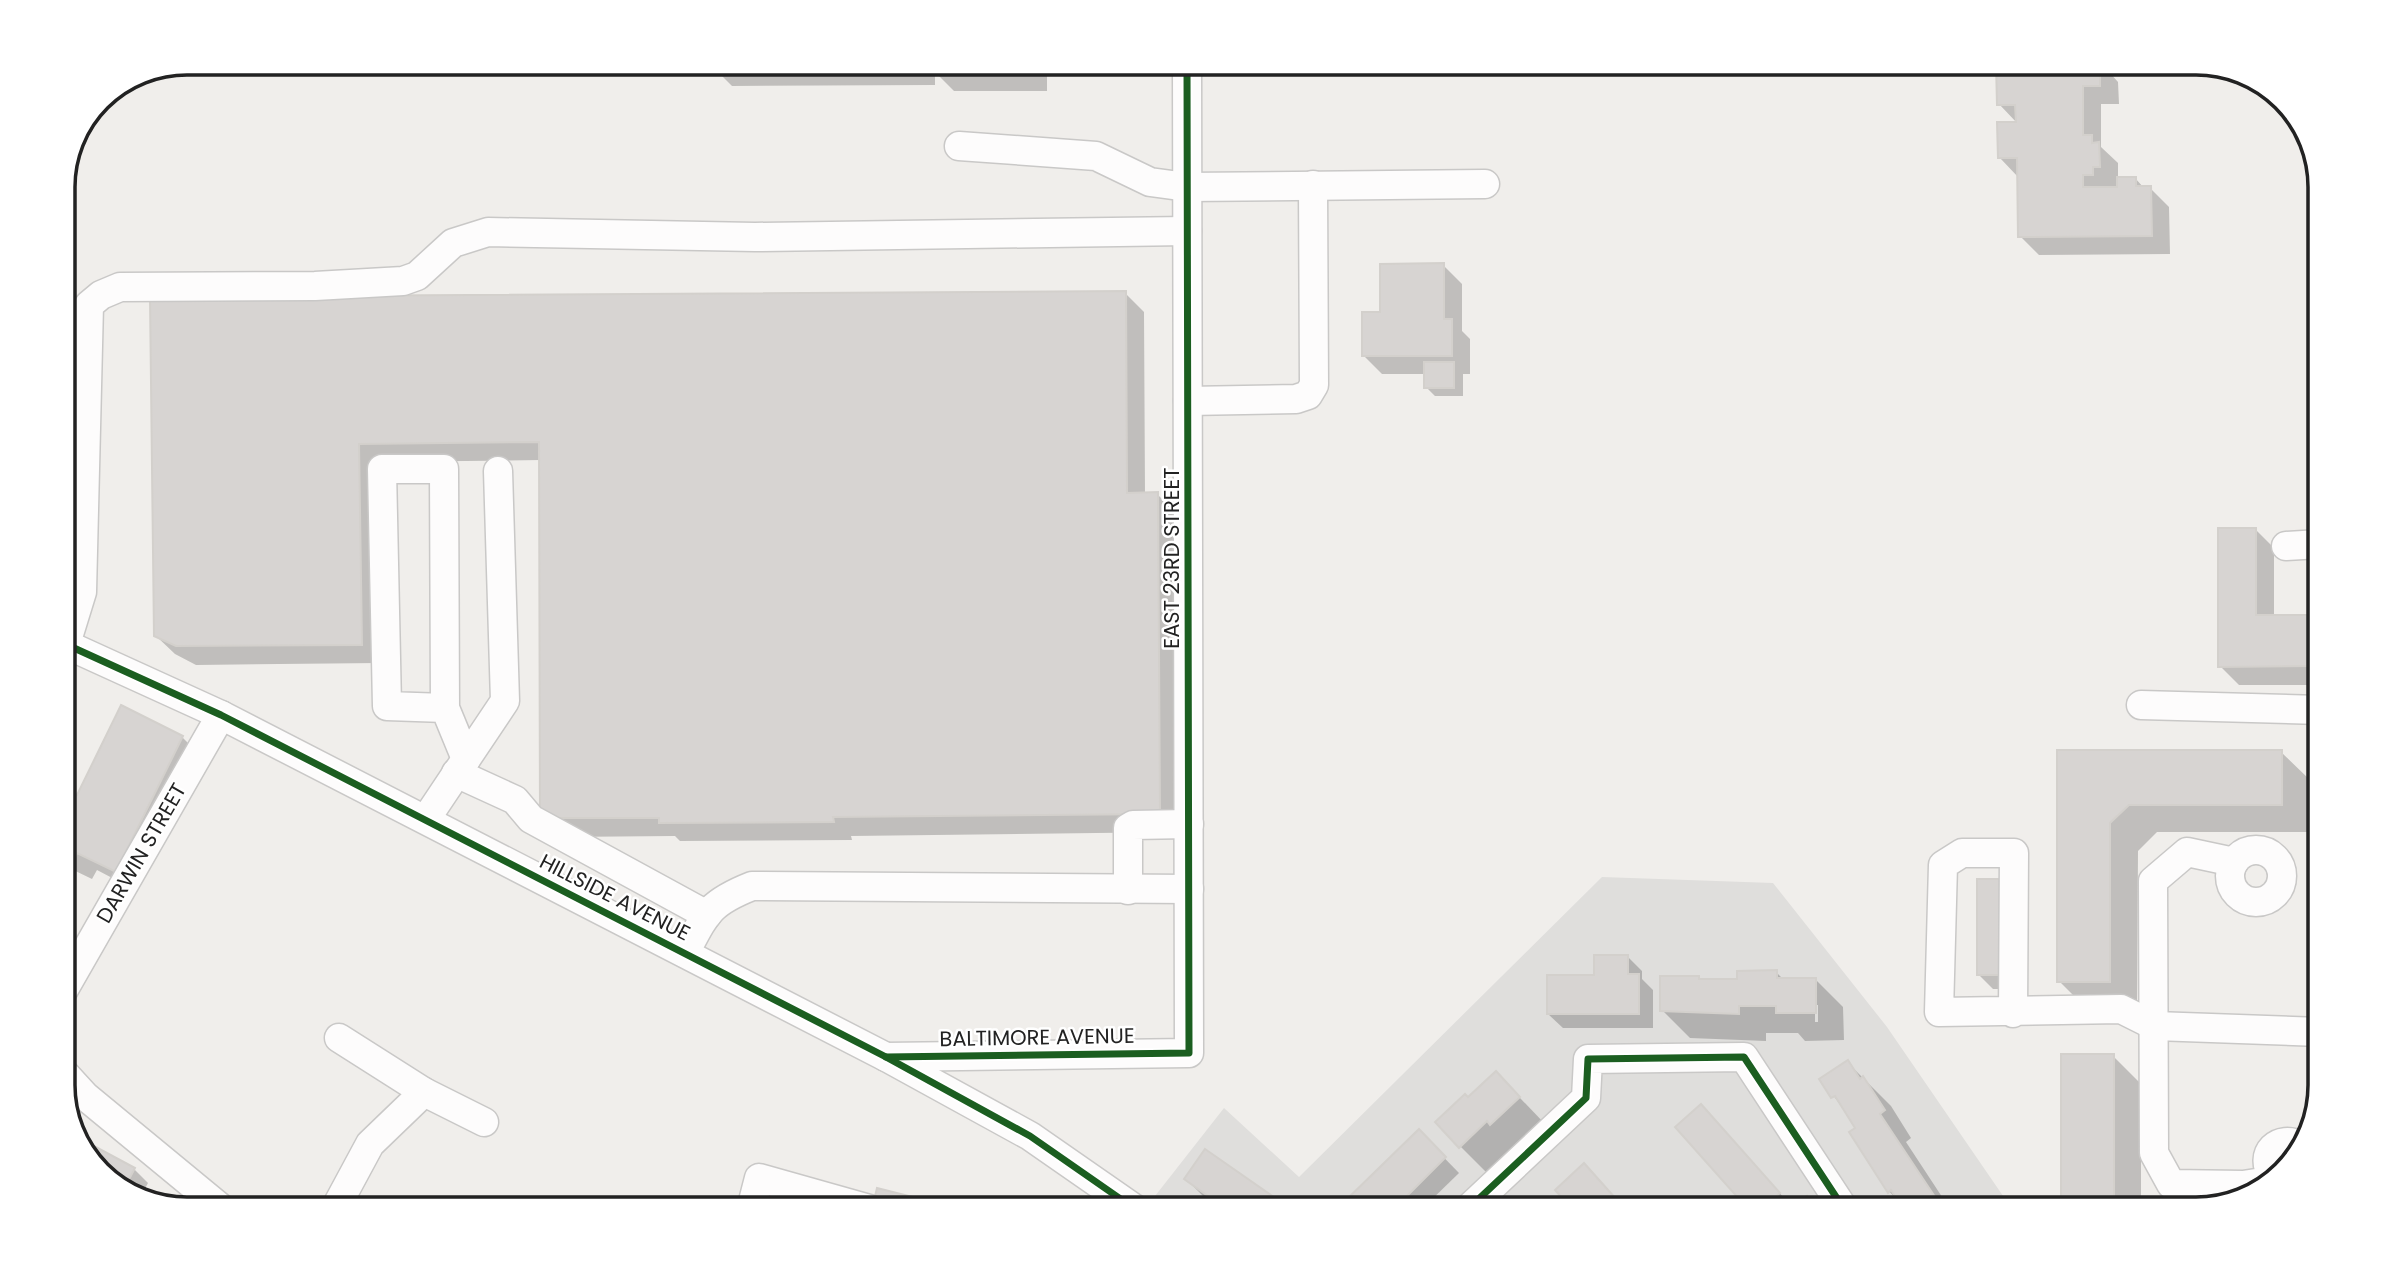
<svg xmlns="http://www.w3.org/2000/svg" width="2383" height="1272" viewBox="0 0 2383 1272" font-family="Poppins,sans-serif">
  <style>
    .residential { fill: #dfdedc }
    .shadow { fill: #0003; fill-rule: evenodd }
    .building { fill: #d7d4d2; stroke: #d3d0cc; stroke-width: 2 }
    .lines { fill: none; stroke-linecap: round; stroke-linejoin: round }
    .minor-casing { stroke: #c9c8c7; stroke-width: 31 }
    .minor { stroke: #fdfcfc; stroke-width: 28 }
    .cycleway-casing { stroke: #fff; stroke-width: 11 }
    .cycleway { stroke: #1b5e20; stroke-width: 7 }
    .labels { text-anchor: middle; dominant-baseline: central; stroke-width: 5; stroke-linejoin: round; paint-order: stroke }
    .street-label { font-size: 21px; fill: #222; stroke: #fff }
    .rim { fill: none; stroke: #222; stroke-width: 3.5 }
  </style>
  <rect width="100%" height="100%" fill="#f0eeeb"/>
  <path class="residential" d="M 1602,877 L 1773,883 L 1887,1027 L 2012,1209 L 1152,1209 L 1148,1205 L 1224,1108 L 1299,1177 Z"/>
  <g class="shadow">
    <path d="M 421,63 L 669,63 L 423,65 Z"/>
    <path d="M 713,63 L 1047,63 L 1047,91 L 954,91 L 935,72 L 935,85 L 732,86 L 713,67 ZM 951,71 L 1037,71 L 1037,74 L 951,74 Z"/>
    <path d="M 1998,63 L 2101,63 L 2118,82 L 2119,104 L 2101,104 L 2101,147 L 2118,163 L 2118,179 L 2135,178 L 2144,188 L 2150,188 L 2169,207 L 2170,254 L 2039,255 L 2020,236 L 2019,178 L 2000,158 L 2018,124 L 1999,104 Z"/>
    <path d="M 1443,265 L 1462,284 L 1462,331 L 1470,339 L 1470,374 L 1463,374 L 1463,396 L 1435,396 L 1426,387 L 1426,374 L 1382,374 L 1363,355 L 1381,313 Z"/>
    <path d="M 1125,293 L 1144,312 L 1145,494 L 1157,494 L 1176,513 L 1178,832 L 851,836 L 852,840 L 680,841 L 675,836 L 561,837 L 542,818 L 541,460 L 377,462 L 380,663 L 196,665 L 175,654 L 155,635 L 152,298 Z"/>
    <path d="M 2255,529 L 2274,548 L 2274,617 L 2309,616 L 2320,628 L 2320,685 L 2239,685 L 2220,666 Z"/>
    <path d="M 182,737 L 201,756 L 135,890 L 97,870 L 92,879 L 63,865 L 63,790 L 78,798 Z"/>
    <path d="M 2059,752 L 2281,752 L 2309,779 L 2309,832 L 2157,832 L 2138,851 L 2137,1009 L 2087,1009 L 2059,981 Z"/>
    <path d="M 2002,880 L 2016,989 L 1993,989 L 1979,975 Z"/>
    <path d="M 1628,957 L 1642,971 L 1642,979 L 1653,990 L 1653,1028 L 1563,1028 L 1548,1014 L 1596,977 Z"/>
    <path d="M 1776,972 L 1784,980 L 1815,979 L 1843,1007 L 1844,1040 L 1805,1041 L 1798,1033 L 1766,1033 L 1766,1041 L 1690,1038 L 1662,1010 L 1698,977 L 1702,981 L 1739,981 ZM 1815,1005 L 1818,1005 L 1818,1022 L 1815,1022 Z"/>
    <path d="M 2113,1056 L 2141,1084 L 2141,1209 L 2062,1209 Z"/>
    <path d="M 1848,1063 L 1891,1106 L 1911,1138 L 1906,1142 L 1950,1209 L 1905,1209 L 1889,1191 L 1858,1129 L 1822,1080 Z"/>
    <path d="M 1496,1073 L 1547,1126 L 1488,1174 L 1460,1146 L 1468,1100 Z"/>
    <path d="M 1715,1121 L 1793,1208 L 1807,1198 L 1818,1209 L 1750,1209 Z"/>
    <path d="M 1418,1131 L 1459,1173 L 1422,1209 L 1357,1209 Z"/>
    <path d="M 87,1157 L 134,1169 L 148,1183 L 140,1198 L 132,1196 Z"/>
    <path d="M 1186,1179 L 1288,1209 L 1221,1209 L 1205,1198 Z"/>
  </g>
  <g class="building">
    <path d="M 711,63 L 916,63 L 916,67 L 711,68 Z"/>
    <path d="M 933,63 L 1029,63 L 1029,73 L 933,72 Z"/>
    <path d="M 1996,63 L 2100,63 L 2100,86 L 2083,86 L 2083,135 L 2092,135 L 2092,143 L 2099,142 L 2100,167 L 2093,167 L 2093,175 L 2083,175 L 2083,187 L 2117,187 L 2117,177 L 2136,177 L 2136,186 L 2151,186 L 2152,236 L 2018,237 L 2017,158 L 1998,158 L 1997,122 L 2016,122 L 2015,105 L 1997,105 Z"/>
    <path d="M 1444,263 L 1444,319 L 1452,319 L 1452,356 L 1362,356 L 1362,312 L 1380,312 L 1380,264 Z"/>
    <path d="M 1126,291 L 1127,493 L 1158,492 L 1160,814 L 833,817 L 834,822 L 659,823 L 659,818 L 540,818 L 539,442 L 359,444 L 362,645 L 176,646 L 154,636 L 150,297 Z"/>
    <rect x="1424" y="362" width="30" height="26"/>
    <path d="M 2218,528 L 2256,528 L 2256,615 L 2309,615 L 2310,666 L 2218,667 Z"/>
    <path d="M 121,705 L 183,736 L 116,872 L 77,853 L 73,862 L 63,857 L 63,788 L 77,795 Z"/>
    <path d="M 2057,750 L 2282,750 L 2282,805 L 2129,805 L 2110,823 L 2110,982 L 2057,982 Z"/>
    <rect x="1977" y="879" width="25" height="96"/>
    <path d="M 1594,955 L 1628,955 L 1628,974 L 1639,974 L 1639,1014 L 1547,1014 L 1547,975 L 1594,975 Z"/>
    <path d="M 1777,970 L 1777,978 L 1816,978 L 1816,1013 L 1776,1013 L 1776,1006 L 1739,1006 L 1739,1014 L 1660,1011 L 1660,976 L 1699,976 L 1699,979 L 1737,979 L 1737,971 Z"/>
    <rect x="2061" y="1054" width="53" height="155"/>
    <path d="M 1848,1060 L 1860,1079 L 1863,1076 L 1885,1110 L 1880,1114 L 1943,1209 L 1903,1209 L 1891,1190 L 1888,1193 L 1849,1132 L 1855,1128 L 1835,1096 L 1831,1098 L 1819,1079 Z"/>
    <path d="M 1496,1071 L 1520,1097 L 1490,1125 L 1487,1121 L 1459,1148 L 1435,1122 L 1465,1094 L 1468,1097 Z"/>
    <path d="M 1701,1104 L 1780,1193 L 1762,1209 L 1748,1209 L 1675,1127 Z"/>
    <path d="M 1419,1129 L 1446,1157 L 1394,1209 L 1354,1209 L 1346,1200 Z"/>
    <path d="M 92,1145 L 135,1168 L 124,1189 L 86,1156 Z"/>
    <path d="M 1205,1149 L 1291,1209 L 1226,1209 L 1184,1179 Z"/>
    <path d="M 1584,1163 L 1625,1209 L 1572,1209 L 1555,1190 Z"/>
    <path d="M 877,1188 L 960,1209 L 872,1209 Z"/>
    <path d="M 1807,1196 L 1816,1209 L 1788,1209 Z"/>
  </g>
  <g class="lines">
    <g class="minor-casing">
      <g id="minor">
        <path d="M 959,146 L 1096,156 L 1150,182 L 1187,187 L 1485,184"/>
        <path d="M 1188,401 L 1296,399 L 1308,395 L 1314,385 L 1313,185"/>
        <path d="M 2286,546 L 2320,544"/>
        <path d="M 63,643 L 221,715 L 886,1057 L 1030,1136 L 1135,1209"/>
        <path d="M 66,644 L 82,592 L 89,305 L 101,295 L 120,287 L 315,286 L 403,281 L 417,276 L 453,243 L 488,232 L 755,237 L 1187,231"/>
        <path d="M 2141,705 L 2320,710"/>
        <path d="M 445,708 L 387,706 L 382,469 L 444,469 L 445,708 L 466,759"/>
        <path d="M 456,773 L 515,800 L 531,819 L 707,915"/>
        <path d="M 426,819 L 505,701 L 498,471"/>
        <circle cx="2256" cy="876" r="26"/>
        <path d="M 2234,862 L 2187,852 L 2153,881 L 2154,1153 L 2171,1184 L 2243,1185 L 2269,1181"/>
        <path d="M 1128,890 L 1128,828 L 1133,825 L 1189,824"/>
        <path d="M 685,953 C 706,913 709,903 752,886 L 1189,889"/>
        <path d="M 63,991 L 221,715"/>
        <path d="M 2013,1013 L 2014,853 L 1962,853 L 1943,865 L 1939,1012 L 2121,1009 L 2155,1026 L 2320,1032"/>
        <path d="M 339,1038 L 424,1092 L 484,1122"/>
        <path d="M 886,1057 L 1189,1053 L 1187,63"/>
        <path d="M 63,1072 L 85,1096 L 222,1209"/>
        <path d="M 2273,1176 C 2257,1154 2279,1133 2301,1146"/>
        <path d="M 335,1209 L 370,1144 L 424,1092"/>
        <path d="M 751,1209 L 759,1178 L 869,1209"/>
        <path d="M 1468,1209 L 1586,1098 L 1588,1059 L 1744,1057 L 1844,1209"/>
      </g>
    </g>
    <use href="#minor" class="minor"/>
    <g class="cycleway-casing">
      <g id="cycleway">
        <path d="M 63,643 L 221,715 L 886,1057 L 1030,1136 L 1135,1209"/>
        <path d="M 886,1057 L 1189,1053 L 1187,63"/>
        <path d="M 1468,1209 L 1586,1098 L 1588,1059 L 1744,1057 L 1844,1209"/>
      </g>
    </g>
    <use href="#cycleway" class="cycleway"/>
  </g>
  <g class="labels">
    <g class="street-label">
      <text transform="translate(1171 558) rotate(-90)">EAST 23RD STREET</text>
      <text transform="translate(141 853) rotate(-60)">DARWIN STREET</text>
      <text transform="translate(615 897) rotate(27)">HILLSIDE AVENUE</text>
      <text transform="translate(1037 1037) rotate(-1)">BALTIMORE AVENUE</text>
    </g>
  </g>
  <path d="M0 0H2383V1272H0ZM187 75H2196A112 112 0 0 1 2308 187V1085A112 112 0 0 1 2196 1197H187A112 112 0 0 1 75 1085V187A112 112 0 0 1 187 75Z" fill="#fff" fill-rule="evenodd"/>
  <path class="rim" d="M187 75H2196A112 112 0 0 1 2308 187V1085A112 112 0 0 1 2196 1197H187A112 112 0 0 1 75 1085V187A112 112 0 0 1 187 75Z"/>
</svg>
